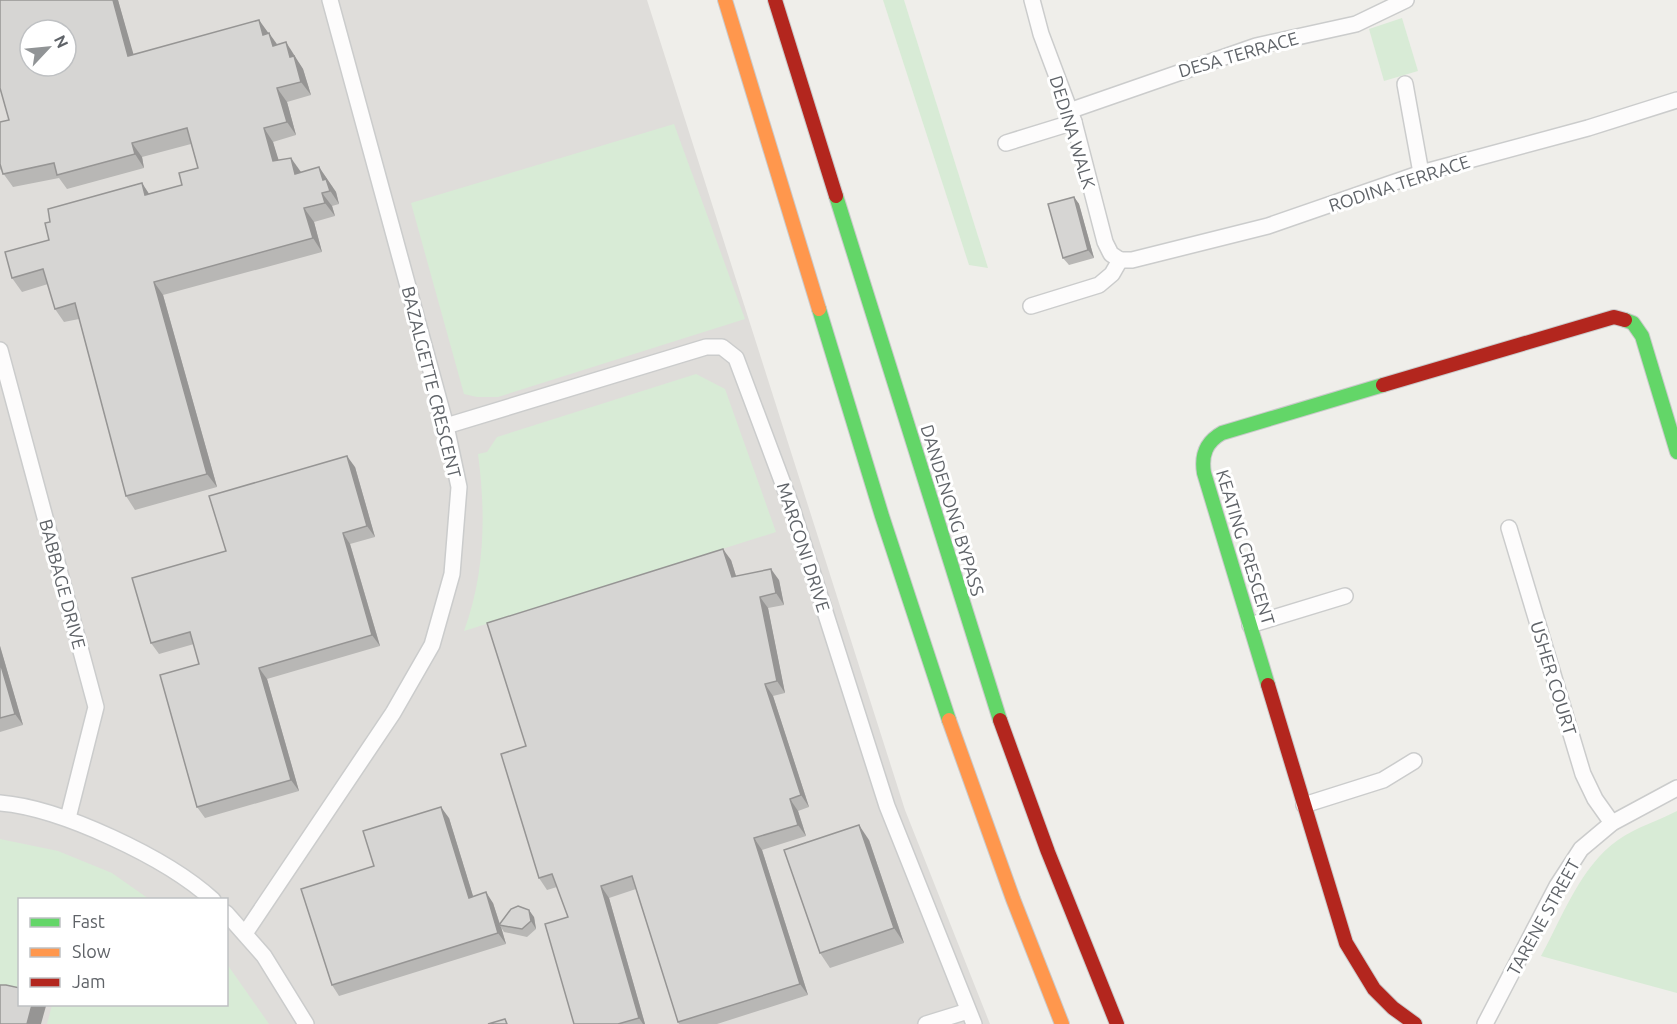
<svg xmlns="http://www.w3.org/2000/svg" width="1677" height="1024" viewBox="0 0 1677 1024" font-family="Ubuntu,sans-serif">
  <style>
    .industrial { fill: #dfddda; fill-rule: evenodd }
    .green { fill: #d8ebd6 }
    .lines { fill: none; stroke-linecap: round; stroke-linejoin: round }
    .street-casing { stroke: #cbcccc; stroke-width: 18 }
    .fast-casing { stroke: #cacacb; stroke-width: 16 }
    .slow-casing { stroke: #cacacb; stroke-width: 16 }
    .jam-casing { stroke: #cacacb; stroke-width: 16 }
    .street { stroke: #fdfcfc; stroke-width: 15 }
    .fast { stroke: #63d668; stroke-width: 14 }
    .slow { stroke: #ff974d; stroke-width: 14 }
    .jam { stroke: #b3261e; stroke-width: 14 }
    .wall { fill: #b8b7b5 }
    .shaded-wall { fill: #969594 }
    .building { fill: #d6d5d3; stroke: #969594; stroke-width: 1.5; fill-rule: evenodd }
    .labels { text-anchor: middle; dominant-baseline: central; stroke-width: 6; stroke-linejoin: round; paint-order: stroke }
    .street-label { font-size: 18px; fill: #5f6368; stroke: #fff }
  </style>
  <rect width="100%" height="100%" fill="#efeeea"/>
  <path class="industrial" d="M 0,0 L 647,0 L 905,810 L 990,1024 L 0,1024 ZM 30,30 L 66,30 L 66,66 L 30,66 ZM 20,900 L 226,900 L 226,1004 L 20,1004 Z"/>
  <g class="green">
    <path d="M 883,0 L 904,0 L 988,268 L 969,265 Z"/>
    <path d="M 1402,18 L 1418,71 L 1384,81 L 1369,29 Z"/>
    <path d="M 674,124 L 745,319 L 498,397 L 477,397 L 464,394 L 411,203 Z"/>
    <path d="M 696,374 L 725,389 L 776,532 L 464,631 C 485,574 486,514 478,454 L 487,452 L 497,437 Z"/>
    <path d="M 1677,811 L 1677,993 L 1541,956 C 1563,916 1580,867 1618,840 C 1636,827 1658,821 1677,811 Z"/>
    <path d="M 0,839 L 58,851 L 112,873 L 149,899 L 20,900 L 19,996 L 0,996 Z"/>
    <path d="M 227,964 L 269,1024 L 47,1024 L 52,1005 L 226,1004 Z"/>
  </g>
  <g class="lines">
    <g class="street-casing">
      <g id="street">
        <path d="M 1032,0 L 1041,34 L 1074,122 L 1105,242 L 1111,254 L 1120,260"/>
        <path d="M 1405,84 L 1421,173"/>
        <path d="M 1069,111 L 1256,46 L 1356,24 L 1406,0"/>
        <path d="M 1006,143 L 1074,122"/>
        <path d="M 1120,260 L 1132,260 L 1268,226 L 1421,173 L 1588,128 L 1677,100"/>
        <path d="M 1031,306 L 1099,285 L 1112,274 L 1120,260"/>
        <path d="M 0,350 L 96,707 L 68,818"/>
        <path d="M 446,426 L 706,347 L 722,347 L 736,358 L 791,505 L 887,806 L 974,1024"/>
        <path d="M 1509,528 L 1583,774 L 1595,799 L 1612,823"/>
        <path d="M 1250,625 L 1345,596"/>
        <path d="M 0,803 C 61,808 167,858 213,900"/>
        <path d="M 1304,805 L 1383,780 L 1414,761"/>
        <path d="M 226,913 L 264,956 L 306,1024"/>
        <path d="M 246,932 L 393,713 L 432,645 L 452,574 L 459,487 L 446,426 L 330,0"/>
        <path d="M 926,1024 L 968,1011"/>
        <path d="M 1485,1024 L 1557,886 L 1581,849 L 1612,823 L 1677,788"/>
      </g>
    </g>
    <g class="fast-casing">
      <g id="fast">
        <path d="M 836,196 L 1000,720"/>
        <path d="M 819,309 L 882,516 L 949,720"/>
        <path d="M 1625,320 L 1633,323 L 1642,336 L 1677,452"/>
        <path d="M 1268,685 L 1204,473 C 1201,455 1206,442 1222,433 L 1383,385"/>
      </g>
    </g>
    <g class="slow-casing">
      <g id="slow">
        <path d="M 725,0 L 819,309"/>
        <path d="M 949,720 L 1013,899 L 1062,1024"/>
      </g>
    </g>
    <g class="jam-casing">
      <g id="jam">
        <path d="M 775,0 L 836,196"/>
        <path d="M 1383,385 L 1614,317 L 1625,320"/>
        <path d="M 1268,685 L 1346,943 L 1374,989 L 1393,1008 L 1415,1024"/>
        <path d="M 1000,720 L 1048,852 L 1117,1024"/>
      </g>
    </g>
    <use href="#street" class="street"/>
    <use href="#fast" class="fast"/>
    <use href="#slow" class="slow"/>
    <use href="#jam" class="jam"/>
  </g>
  <g class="wall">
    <path d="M 0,0 L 118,0 L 133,55 L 259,20 L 277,45 L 295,56 L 296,59 L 303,69 L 311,95 L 287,102 L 296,135 L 273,142 L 278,160 L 301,172 L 319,167 L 336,192 L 339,204 L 332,206 L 335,216 L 314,222 L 322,252 L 163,295 L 217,487 L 135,510 L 126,496 L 79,319 L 64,322 L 55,309 L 48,284 L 22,292 L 12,278 L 49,240 L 50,222 L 142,183 L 149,194 L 182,185 L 198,168 L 191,144 L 142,157 L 144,168 L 67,189 L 59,178 L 13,187 L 0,169 L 0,122 L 9,120 L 1,91 L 0,92 Z"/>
    <path d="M 1074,197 L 1079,204 L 1094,258 L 1069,265 L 1063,258 Z"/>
    <path d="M 355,467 L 375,537 L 350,544 L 380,646 L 267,679 L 299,791 L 205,818 L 197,807 L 199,664 L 194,644 L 159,654 L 151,643 L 226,551 Z"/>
    <path d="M 731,560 L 736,576 L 779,580 L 784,605 L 768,608 L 785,693 L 773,696 L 809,807 L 798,811 L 806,836 L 762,850 L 808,995 L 717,1024 L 679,1024 L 678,1022 L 636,889 L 609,898 L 645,1024 L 574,1024 L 568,917 L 557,887 L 547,890 L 539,878 L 526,746 Z"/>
    <path d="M 0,646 L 23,725 L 0,732 Z"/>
    <path d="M 449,818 L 473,896 L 493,903 L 500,924 L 534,917 L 536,929 L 527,937 L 504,932 L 501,927 L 506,944 L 339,996 L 332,985 L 374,866 Z"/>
    <path d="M 869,840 L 904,943 L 830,968 L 820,953 Z"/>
  </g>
  <g class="shaded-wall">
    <path d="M 113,0 L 118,0 L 138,70 L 128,56 Z"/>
    <path d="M 259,20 L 269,34 L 263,35 Z"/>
    <path d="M 269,33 L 279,47 L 273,46 Z"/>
    <path d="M 286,42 L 303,69 L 311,95 L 301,82 L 290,57 Z"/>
    <path d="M 277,88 L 287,102 L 296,135 L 287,122 Z"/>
    <path d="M 264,128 L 273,142 L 283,174 L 273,161 Z"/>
    <path d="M 132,143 L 142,157 L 144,168 L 135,154 Z"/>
    <path d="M 291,158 L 301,172 L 295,174 Z"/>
    <path d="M 319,167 L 336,192 L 339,204 L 323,180 Z"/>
    <path d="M 142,183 L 151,197 L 145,195 Z"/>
    <path d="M 322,193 L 332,206 L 335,216 L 325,203 Z"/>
    <path d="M 1074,197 L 1079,204 L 1094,258 L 1088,250 Z"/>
    <path d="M 304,208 L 314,222 L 322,252 L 313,238 Z"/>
    <path d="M 154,282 L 163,295 L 217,487 L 207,474 Z"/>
    <path d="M 347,456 L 355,467 L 375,537 L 367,526 Z"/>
    <path d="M 343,533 L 350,544 L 380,646 L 372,635 Z"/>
    <path d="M 723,549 L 731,560 L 740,589 L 732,577 Z"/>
    <path d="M 771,569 L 779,580 L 784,605 L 776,593 Z"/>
    <path d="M 760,597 L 768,608 L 785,693 L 777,681 Z"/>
    <path d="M 0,646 L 23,725 L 15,714 L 0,662 Z"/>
    <path d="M 259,668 L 267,679 L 299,791 L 291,780 Z"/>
    <path d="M 765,684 L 773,696 L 809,807 L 801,795 Z"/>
    <path d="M 790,799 L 798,811 L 806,836 L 798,825 Z"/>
    <path d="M 441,807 L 449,818 L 477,909 L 469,898 Z"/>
    <path d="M 859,825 L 869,840 L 904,943 L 894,928 Z"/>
    <path d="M 754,838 L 762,850 L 808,995 L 800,984 Z"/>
    <path d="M 601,886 L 609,898 L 645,1024 L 643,1024 L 639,1018 Z"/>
    <path d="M 486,892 L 493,903 L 500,925 L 499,925 L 501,927 L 506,944 L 498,933 Z"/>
    <path d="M 529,910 L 534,917 L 536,929 L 531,921 Z"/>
    <path d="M 32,1005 L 45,1005 L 46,1006 L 41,1024 L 27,1024 Z"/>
  </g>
  <g class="building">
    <path d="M 0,0 L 113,0 L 128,56 L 259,20 L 263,35 L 269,33 L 273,46 L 286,42 L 290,57 L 294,56 L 301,82 L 277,88 L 287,122 L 264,128 L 273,161 L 291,158 L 295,174 L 319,167 L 323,180 L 326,179 L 330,191 L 322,193 L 325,203 L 304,208 L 313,238 L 154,282 L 207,474 L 126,496 L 75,303 L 55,309 L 43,269 L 12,278 L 5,252 L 49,240 L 45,223 L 50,222 L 48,209 L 142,183 L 145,195 L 182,185 L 179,173 L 198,168 L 187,128 L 132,143 L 135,154 L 57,175 L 54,163 L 3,174 L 0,164 L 0,122 L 9,120 L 0,88 ZM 30,30 L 66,30 L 66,66 L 30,66 Z"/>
    <path d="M 1074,197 L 1088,250 L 1063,258 L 1048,204 Z"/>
    <path d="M 347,456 L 367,526 L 343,533 L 372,635 L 259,668 L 291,780 L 197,807 L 160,675 L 199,664 L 190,632 L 151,643 L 132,578 L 226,551 L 209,496 Z"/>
    <path d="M 723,549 L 732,577 L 771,569 L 776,593 L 760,597 L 777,681 L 765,684 L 801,795 L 790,799 L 798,825 L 754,838 L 800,984 L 678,1022 L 632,876 L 601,886 L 639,1018 L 618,1024 L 574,1024 L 545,924 L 568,917 L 552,874 L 539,878 L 501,754 L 526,746 L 487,623 Z"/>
    <path d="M 0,662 L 15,714 L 0,718 Z"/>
    <path d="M 441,807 L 469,898 L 486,892 L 498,933 L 332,985 L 301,889 L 374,866 L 363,831 Z"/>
    <path d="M 859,825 L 894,928 L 820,953 L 784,850 Z"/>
    <path d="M 518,906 L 529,910 L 531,921 L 522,929 L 499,925 L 511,909 Z"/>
    <path d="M 0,985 L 6,985 L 20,988 L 20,1005 L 32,1005 L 27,1024 L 0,1024 Z"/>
    <path d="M 505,1019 L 507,1024 L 488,1024 Z"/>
  </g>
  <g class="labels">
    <g class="street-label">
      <text transform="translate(1238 54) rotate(-16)">DESA TERRACE</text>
      <text transform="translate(1073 132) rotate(73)">DEDINA WALK</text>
      <text transform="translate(1399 183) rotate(-18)">RODINA TERRACE</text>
      <text transform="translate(432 382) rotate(76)">BAZALGETTE CRESCENT</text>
      <text transform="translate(953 510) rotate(73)">DANDENONG BYPASS</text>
      <text transform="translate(804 547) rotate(72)">MARCONI DRIVE</text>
      <text transform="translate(1246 547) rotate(73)">KEATING CRESCENT</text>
      <text transform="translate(63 584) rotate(75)">BABBAGE DRIVE</text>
      <text transform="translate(1554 678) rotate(73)">USHER COURT</text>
      <text transform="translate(1543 917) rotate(-61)">TARENE STREET</text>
    </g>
  </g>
  <rect x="18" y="898" width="210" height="108" fill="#ffffff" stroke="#bfc1c3" stroke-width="1.5"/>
  <rect x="30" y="918" width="30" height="9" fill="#63d668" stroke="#bfc1c3" stroke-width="1.5"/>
  <text x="72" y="928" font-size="18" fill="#5f6368">Fast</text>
  <rect x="30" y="948" width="30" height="9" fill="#ff974d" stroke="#bfc1c3" stroke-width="1.5"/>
  <text x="72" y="958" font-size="18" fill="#5f6368">Slow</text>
  <rect x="30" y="978" width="30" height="9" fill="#b3261e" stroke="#bfc1c3" stroke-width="1.5"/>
  <text x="72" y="988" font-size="18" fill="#5f6368">Jam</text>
  <g transform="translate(48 48) rotate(64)"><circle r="28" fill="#ffffff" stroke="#bfc1c3" stroke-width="1.5"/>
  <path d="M0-4.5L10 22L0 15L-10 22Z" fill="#919496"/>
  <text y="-9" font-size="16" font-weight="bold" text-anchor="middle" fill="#5f6368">N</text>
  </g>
</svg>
